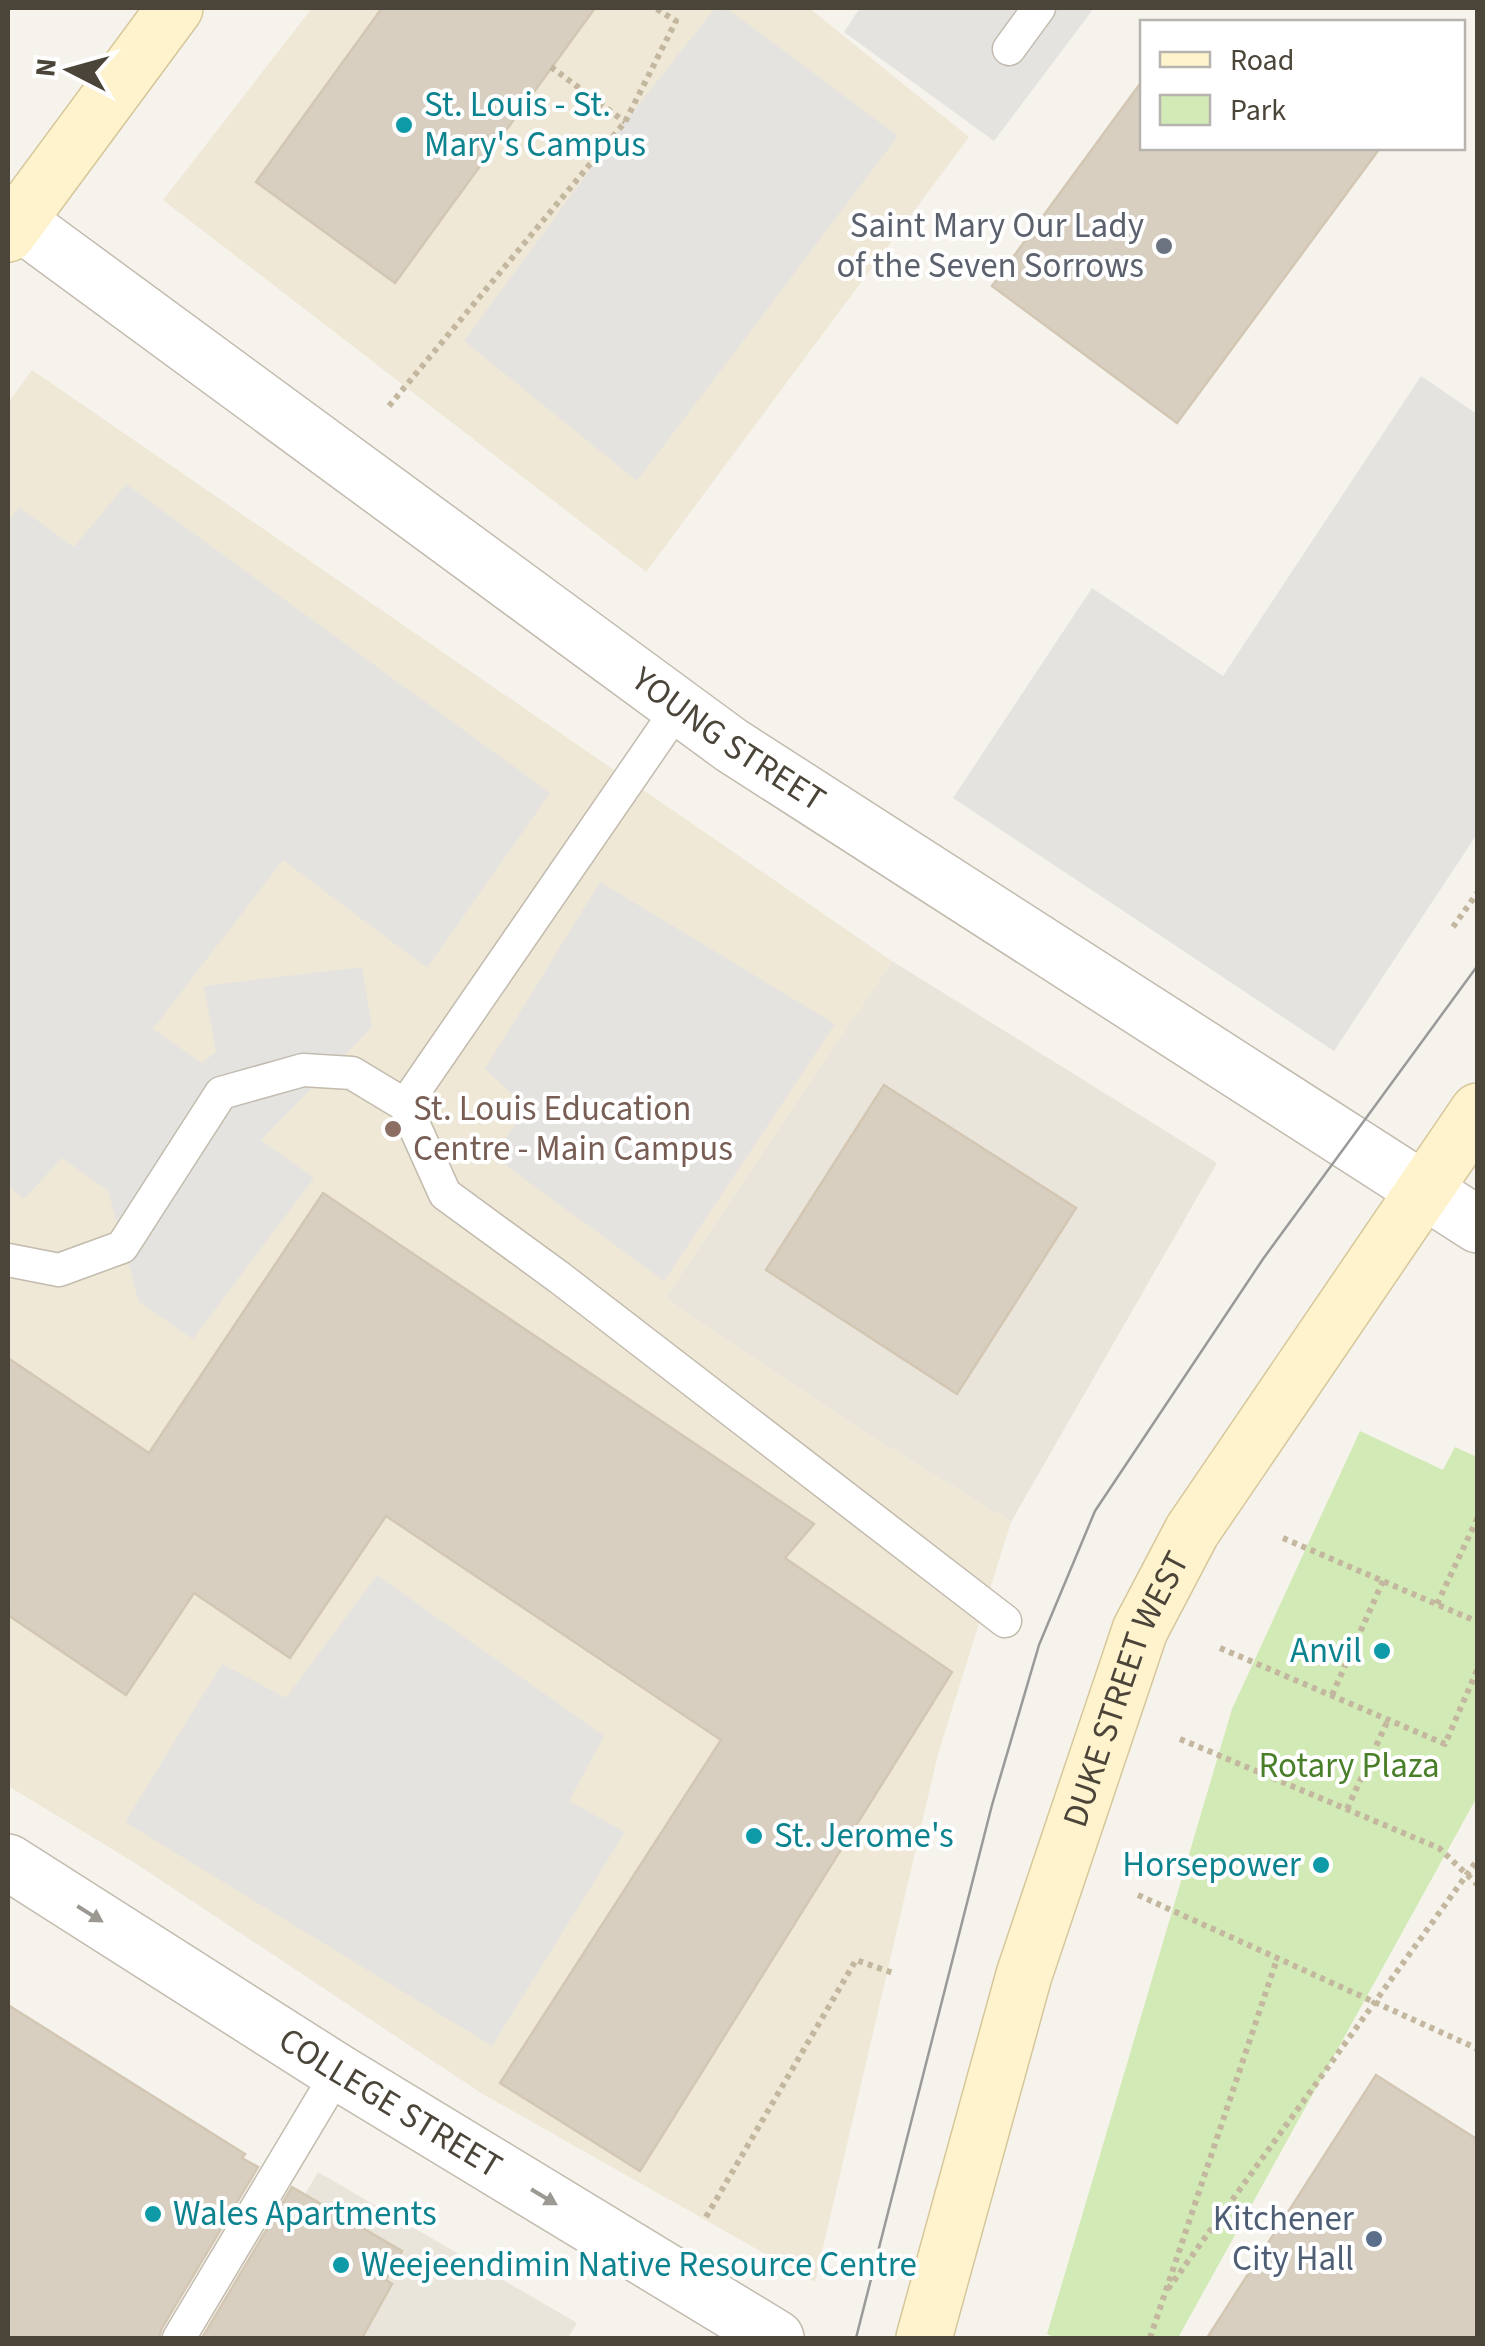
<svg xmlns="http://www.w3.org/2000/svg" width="1485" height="2346" viewBox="0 0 1485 2346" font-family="'Source Sans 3',sans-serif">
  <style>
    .residential { fill: #eae5da }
    .education { fill: #efe8d6 }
    .green { fill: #d2eab5 }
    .parking { fill: #e5e3e0 }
    .building { fill: #d8cfc1; stroke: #d3c7b4; stroke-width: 2.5 }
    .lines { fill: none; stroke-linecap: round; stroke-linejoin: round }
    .lane-casing { stroke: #c2bbae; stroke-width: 35 }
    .street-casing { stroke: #c2bbae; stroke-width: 58 }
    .secondary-casing { stroke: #d6c79b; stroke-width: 58 }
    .path { stroke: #c4b79f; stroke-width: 6; stroke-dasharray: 5 5; stroke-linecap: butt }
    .lane { stroke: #fff; stroke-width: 32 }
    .street { stroke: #fff; stroke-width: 55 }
    .secondary { stroke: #fff3cd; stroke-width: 55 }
    .tram { stroke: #9a9a9a; stroke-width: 2.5 }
    .oneway { fill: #9c9892 }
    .culture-dot { fill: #0f9aa8; stroke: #fff; stroke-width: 4 }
    .worship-dot { fill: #6b7280; stroke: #fff; stroke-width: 4 }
    .education-dot { fill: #8d6e63; stroke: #fff; stroke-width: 4 }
    .service-dot { fill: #5c6f8a; stroke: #fff; stroke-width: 4 }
    .labels { text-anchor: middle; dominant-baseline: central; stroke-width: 8; stroke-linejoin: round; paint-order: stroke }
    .culture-label { font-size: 35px; fill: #0d838f; stroke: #fff; text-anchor: start }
    .worship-label { font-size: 35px; fill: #5b616d; stroke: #fff; text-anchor: end }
    .street-label { font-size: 35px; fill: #4b4439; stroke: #fff }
    .education-label { font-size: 35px; fill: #785e54; stroke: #fff; text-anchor: start }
    .park-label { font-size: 35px; fill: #4a7f2a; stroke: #fff }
    .service-label { font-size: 35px; fill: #4e5e75; stroke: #fff; text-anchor: end }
  </style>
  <rect width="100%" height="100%" fill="#f6f3ec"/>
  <g class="residential">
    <path d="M 892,961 L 1217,1163 L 1011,1522 L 863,1431 L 665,1298 Z"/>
    <path d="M 318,2172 L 577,2323 L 568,2338 L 220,2338 Z"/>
  </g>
  <g class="education">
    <path d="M 312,8 L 809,8 L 969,137 L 646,572 L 163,200 Z"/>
    <path d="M 32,370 L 892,961 L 665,1298 L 863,1431 L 1011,1522 L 938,1754 L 815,2282 L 481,2093 L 135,1863 L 8,1786 L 8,403 Z"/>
  </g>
  <path class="green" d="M 1360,1431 L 1443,1470 L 1455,1447 L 1477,1457 L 1477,1797 L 1178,2338 L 1055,2338 L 1047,2334 L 1232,1709 Z"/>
  <g class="parking">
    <path d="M 715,8 L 726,8 L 898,136 L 637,481 L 464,341 L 625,122 Z"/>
    <path d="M 860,8 L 939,8 L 944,10 L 946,8 L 1094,8 L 994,141 L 844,32 Z"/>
    <path d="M 1421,376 L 1477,414 L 1477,834 L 1334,1051 L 953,798 L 1092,588 L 1223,676 Z"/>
    <path d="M 126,484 L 550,793 L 427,968 L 283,860 L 153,1029 L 202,1063 L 216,1052 L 204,986 L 362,967 L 372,1027 L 261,1140 L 314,1178 L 193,1339 L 139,1302 L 108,1191 L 62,1158 L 24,1199 L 8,1186 L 8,522 L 19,507 L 74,547 Z"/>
    <path d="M 600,882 L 835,1024 L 664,1281 L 493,1156 L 527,1108 L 485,1069 Z"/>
    <path d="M 377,1575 L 604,1736 L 569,1801 L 625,1832 L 492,2046 L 125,1822 L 222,1664 L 286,1698 Z"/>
  </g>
  <g class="building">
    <path d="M 382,8 L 595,8 L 395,283 L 256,182 Z"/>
    <path d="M 1142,81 L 1142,148 L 1380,148 L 1177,423 L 992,286 Z"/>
    <path d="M 884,1085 L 1076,1208 L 957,1394 L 766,1270 Z"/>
    <path d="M 323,1193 L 814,1524 L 785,1558 L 952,1672 L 640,2171 L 500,2083 L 721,1740 L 386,1516 L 290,1658 L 194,1593 L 126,1695 L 8,1615 L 8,1358 L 149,1453 Z"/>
    <path d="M 8,2005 L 245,2154 L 242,2158 L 258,2167 L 162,2328 L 159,2338 L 8,2338 Z"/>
    <path d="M 1376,2075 L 1478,2140 L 1478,2338 L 1207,2338 Z"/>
    <path d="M 292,2187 L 402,2251 L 386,2280 L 392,2284 L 362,2338 L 202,2338 Z"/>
  </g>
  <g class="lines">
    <g class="lane-casing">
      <g id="lane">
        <path d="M 1009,49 L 1039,8"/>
        <path d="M 405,1105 L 679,707"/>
        <path d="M 8,1260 L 59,1270 L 122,1247 L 221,1093 L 303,1070 L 352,1073 L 405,1105 L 445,1194 L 560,1278 L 1005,1621"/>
        <path d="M 179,2338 L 338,2072"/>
      </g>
    </g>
    <g class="street-casing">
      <g id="street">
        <path id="s1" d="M 8,214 L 731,745 L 1478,1225"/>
        <path id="s2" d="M 8,1862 L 338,2072 L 776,2338"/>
      </g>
    </g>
    <g class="secondary-casing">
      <g id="secondary">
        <path d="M 8,234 L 175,8"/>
        <path id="s3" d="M 924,2338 L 1024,1975 L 1140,1630 L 1192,1531 L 1478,1111"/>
      </g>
    </g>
    <g class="path">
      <path d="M 551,67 L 625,122"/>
      <path d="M 389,406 L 625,122 L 676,21 L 655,8"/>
      <path d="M 1453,927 L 1478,892"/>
      <path d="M 1283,1538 L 1478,1622"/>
      <path d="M 1437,1604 L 1478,1517"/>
      <path d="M 1220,1648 L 1445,1744 L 1478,1668"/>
      <path d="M 1332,1695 L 1383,1581"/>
      <path d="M 1180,1739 L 1439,1848 L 1478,1885"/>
      <path d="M 1347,1809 L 1388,1720"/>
      <path d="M 1138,1895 L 1478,2049"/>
      <path d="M 706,2217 L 856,1960 L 896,1974"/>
      <path d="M 1168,2289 L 1478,1859"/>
      <path d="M 1150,2338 L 1277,1959"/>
    </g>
    <use href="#lane" class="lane"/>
    <use href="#street" class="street"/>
    <use href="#secondary" class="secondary"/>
    <path class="tram" d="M 856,2338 L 992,1805 L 1039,1645 L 1095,1511 L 1263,1259 L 1478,965"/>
  </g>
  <defs><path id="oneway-solid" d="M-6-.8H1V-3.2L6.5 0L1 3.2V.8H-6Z" transform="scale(2.5)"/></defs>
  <g class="oneway">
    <use href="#oneway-solid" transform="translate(90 1914) rotate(32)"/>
    <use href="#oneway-solid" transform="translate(544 2197) rotate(31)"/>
  </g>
  <g class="culture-dot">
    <circle cx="404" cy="125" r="10"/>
    <circle cx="1382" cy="1651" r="10"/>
    <circle cx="754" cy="1836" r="10"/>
    <circle cx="1321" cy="1865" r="10"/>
    <circle cx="153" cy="2214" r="10"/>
    <circle cx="341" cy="2265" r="10"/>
  </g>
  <circle class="worship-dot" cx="1164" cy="246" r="10"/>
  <circle class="education-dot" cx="393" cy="1129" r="10"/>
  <circle class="service-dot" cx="1374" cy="2239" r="10"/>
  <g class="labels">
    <g class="culture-label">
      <text x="424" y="105">St. Louis - St.<tspan x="424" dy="40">Mary's Campus</tspan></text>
      <text x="1362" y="1651" text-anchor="end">Anvil</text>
      <text x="774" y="1836">St. Jerome's</text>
      <text x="1301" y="1865" text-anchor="end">Horsepower</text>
      <text x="173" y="2214">Wales Apartments</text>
      <text x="361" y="2265">Weejeendimin Native Resource Centre</text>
    </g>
    <g class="worship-label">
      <text x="1144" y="226">Saint Mary Our Lady<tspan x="1144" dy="40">of the Seven Sorrows</tspan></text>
    </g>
    <g class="street-label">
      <text stroke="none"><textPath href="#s1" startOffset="892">YOUNG STREET</textPath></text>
      <text stroke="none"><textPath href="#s3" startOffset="680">DUKE STREET WEST</textPath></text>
      <text stroke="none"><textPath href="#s2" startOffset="452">COLLEGE STREET</textPath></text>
    </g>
    <g class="education-label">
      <text x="413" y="1109">St. Louis Education<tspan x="413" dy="40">Centre - Main Campus</tspan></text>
    </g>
    <g class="park-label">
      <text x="1349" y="1766">Rotary Plaza</text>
    </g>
    <g class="service-label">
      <text x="1354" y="2219">Kitchener<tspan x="1354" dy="40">City Hall</tspan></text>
    </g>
  </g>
  <rect width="1485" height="2346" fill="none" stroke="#4b4439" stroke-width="20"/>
  <rect x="1140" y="20" width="325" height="130" fill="#ffffff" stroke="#b7b4b0" stroke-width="2.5"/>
  <rect x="1160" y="52" width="50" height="15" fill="#fff3cd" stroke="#b7b4b0" stroke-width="2.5"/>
  <text x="1230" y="70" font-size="30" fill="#4b4439">Road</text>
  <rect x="1160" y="95" width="50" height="30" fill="#d2eab5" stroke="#b7b4b0" stroke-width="2.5"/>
  <text x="1230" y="120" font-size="30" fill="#4b4439">Park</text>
  <g transform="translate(70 70) rotate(276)" stroke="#ffffff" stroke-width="8" paint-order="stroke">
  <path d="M0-8L18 38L0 25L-18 38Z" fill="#4b4439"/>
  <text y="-15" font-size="28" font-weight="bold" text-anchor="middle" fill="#4b4439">N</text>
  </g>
</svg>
